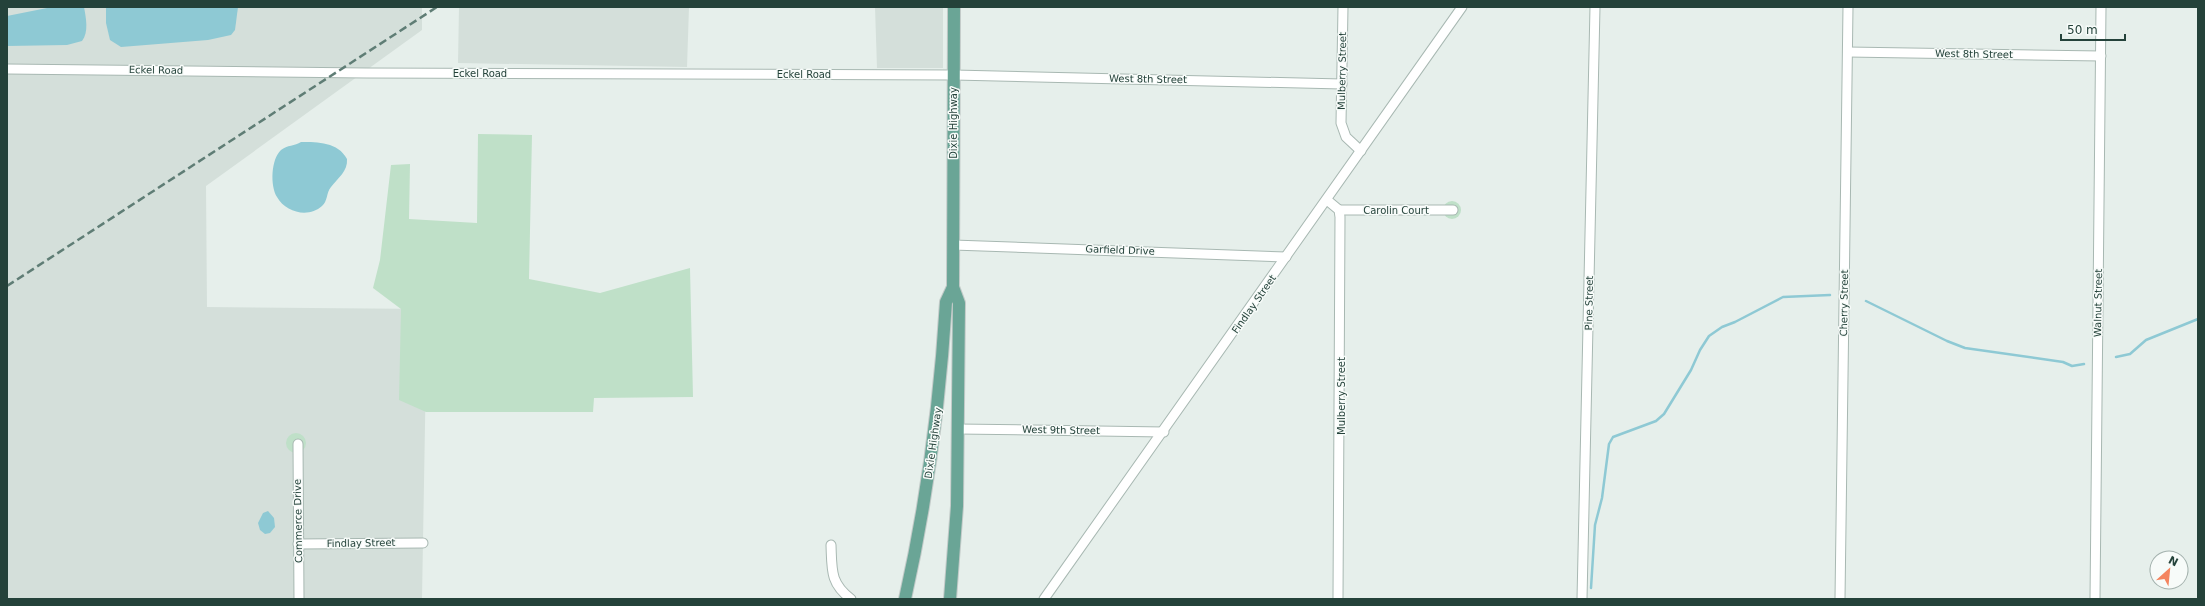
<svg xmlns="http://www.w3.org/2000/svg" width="2205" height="606" viewBox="0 0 2205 606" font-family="'DejaVu Sans',sans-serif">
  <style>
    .built { fill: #d4dfda }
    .green { fill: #bfe0c8 }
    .water { fill: #8ec9d4 }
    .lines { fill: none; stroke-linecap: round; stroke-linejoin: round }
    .stream { stroke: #8ec9d4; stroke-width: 2.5 }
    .minor-casing { stroke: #a8b8b2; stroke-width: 11 }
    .major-casing { stroke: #c2cac8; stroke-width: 14 }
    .minor { stroke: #fff; stroke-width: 9 }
    .major { stroke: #6aa596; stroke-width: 12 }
    .rail { stroke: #5f7d75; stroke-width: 2.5; stroke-dasharray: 8 4; stroke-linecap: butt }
    .labels { text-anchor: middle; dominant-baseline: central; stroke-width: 3; stroke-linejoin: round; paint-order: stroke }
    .street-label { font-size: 10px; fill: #24423a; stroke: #f7fbf9 }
  </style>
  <rect width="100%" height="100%" fill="#e6efeb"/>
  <g class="built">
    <path d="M 7,7 L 422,7 L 422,30 L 206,186 L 207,307 L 427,309 L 422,599 L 7,599 Z"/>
    <path d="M 459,7 L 689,7 L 687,67 L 458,63 Z"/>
    <path d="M 875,7 L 943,7 L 943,68 L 877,68 Z"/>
  </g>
  <g class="green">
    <path d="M 478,134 L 532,135 L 529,279 L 600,293 L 690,268 L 693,397 L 594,398 L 593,412 L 426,412 L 399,400 L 401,309 L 373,288 L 380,260 L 391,165 L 410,164 L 409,219 L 477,223 Z"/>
    <circle cx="1452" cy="210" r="9"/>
    <circle cx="296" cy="443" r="10"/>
  </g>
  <g class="water">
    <path d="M 52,7 L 84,7 C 86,18 89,32 82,41 L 67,45 L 7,46 L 7,16 Z"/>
    <path d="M 106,7 L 238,7 L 235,30 L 231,35 L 208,40 L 121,47 L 110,40 L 106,23 Z"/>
    <path d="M 301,142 C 318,142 338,142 347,159 C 348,171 338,178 331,187 C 326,193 328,201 322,206 C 309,218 286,213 277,197 C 270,186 271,159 281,150 C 287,145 295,146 301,142 Z"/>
    <path d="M 268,511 L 274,518 L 275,527 L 270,533 L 265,534 L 260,530 L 258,523 L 263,513 Z"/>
  </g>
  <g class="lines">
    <g class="stream">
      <path d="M 1866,301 L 1947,341 L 1965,348 L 2063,362 L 2072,366 L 2084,364"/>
      <path d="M 2116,357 L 2130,354 L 2146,340 L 2198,319"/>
      <path d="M 1591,588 L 1595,525 L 1602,498 L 1609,444 L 1613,437 L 1656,421 L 1664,414 L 1691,370 L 1700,350 L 1709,336 L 1722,327 L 1735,322 L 1783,297 L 1830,295"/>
    </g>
    <g class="minor-casing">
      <g id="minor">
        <path d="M 1343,7 L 1341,123 L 1346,137 L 1361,151"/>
        <path d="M 1848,52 L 2101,56"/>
        <path d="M 7,69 L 366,73 L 954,75 L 1342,84"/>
        <path d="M 1327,200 L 1339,210 L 1340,217 L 1338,599"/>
        <path d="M 1339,210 L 1453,210"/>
        <path d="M 953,245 L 1286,257"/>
        <path d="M 958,429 L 1164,432"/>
        <path d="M 298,444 L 299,599"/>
        <path d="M 298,544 L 423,543"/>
        <path d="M 831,545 C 832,570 830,583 851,599"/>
        <path d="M 1044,599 L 1462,7"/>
        <path d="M 1582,599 L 1595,7"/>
        <path d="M 1840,599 L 1848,7"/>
        <path d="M 2095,599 L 2101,7"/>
      </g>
    </g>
    <g class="major-casing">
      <g id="major">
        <path d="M 905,599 C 927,501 940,402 946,302 L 953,287"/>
        <path d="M 950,599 L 957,506 L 959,303 L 953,287 L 954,7"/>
      </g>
    </g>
    <use href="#minor" class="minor"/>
    <use href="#major" class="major"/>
    <path class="rail" d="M 7,286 L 437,7"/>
  </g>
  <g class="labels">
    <g class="street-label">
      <text transform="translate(1974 54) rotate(1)">West 8th Street</text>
      <text transform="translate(156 70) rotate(1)">Eckel Road</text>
      <text transform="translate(1342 71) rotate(-89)">Mulberry Street</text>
      <text x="480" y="73">Eckel Road</text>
      <text x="804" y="74">Eckel Road</text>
      <text transform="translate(1148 79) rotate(1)">West 8th Street</text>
      <text transform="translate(953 123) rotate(-90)">Dixie Highway</text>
      <text x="1396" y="210">Carolin Court</text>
      <text transform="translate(1120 250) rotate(2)">Garfield Drive</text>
      <text transform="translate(1589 303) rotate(-89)">Pine Street</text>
      <text transform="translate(1844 303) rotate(-89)">Cherry Street</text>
      <text transform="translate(2098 303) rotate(-89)">Walnut Street</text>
      <text transform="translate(1254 304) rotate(-55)">Findlay Street</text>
      <text transform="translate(1341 396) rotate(-90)">Mulberry Street</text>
      <text transform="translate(1061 430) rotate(1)">West 9th Street</text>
      <text transform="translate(933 443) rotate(-82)">Dixie Highway</text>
      <text transform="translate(298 521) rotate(-91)">Commerce Drive</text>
      <text transform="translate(361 543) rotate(-1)">Findlay Street</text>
    </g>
  </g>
  <rect width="2205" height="606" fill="none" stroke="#24423a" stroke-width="16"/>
  <g transform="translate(2169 570) rotate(27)"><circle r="19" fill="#f7fbf9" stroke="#a3b1ad"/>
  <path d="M0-3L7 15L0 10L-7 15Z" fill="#f4845f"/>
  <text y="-6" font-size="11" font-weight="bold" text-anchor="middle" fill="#24423a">N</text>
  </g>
  <path d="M2061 34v6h64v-6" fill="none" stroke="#24423a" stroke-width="2"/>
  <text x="2067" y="34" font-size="12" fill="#24423a" stroke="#f7fbf9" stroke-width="3" paint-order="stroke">50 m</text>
</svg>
